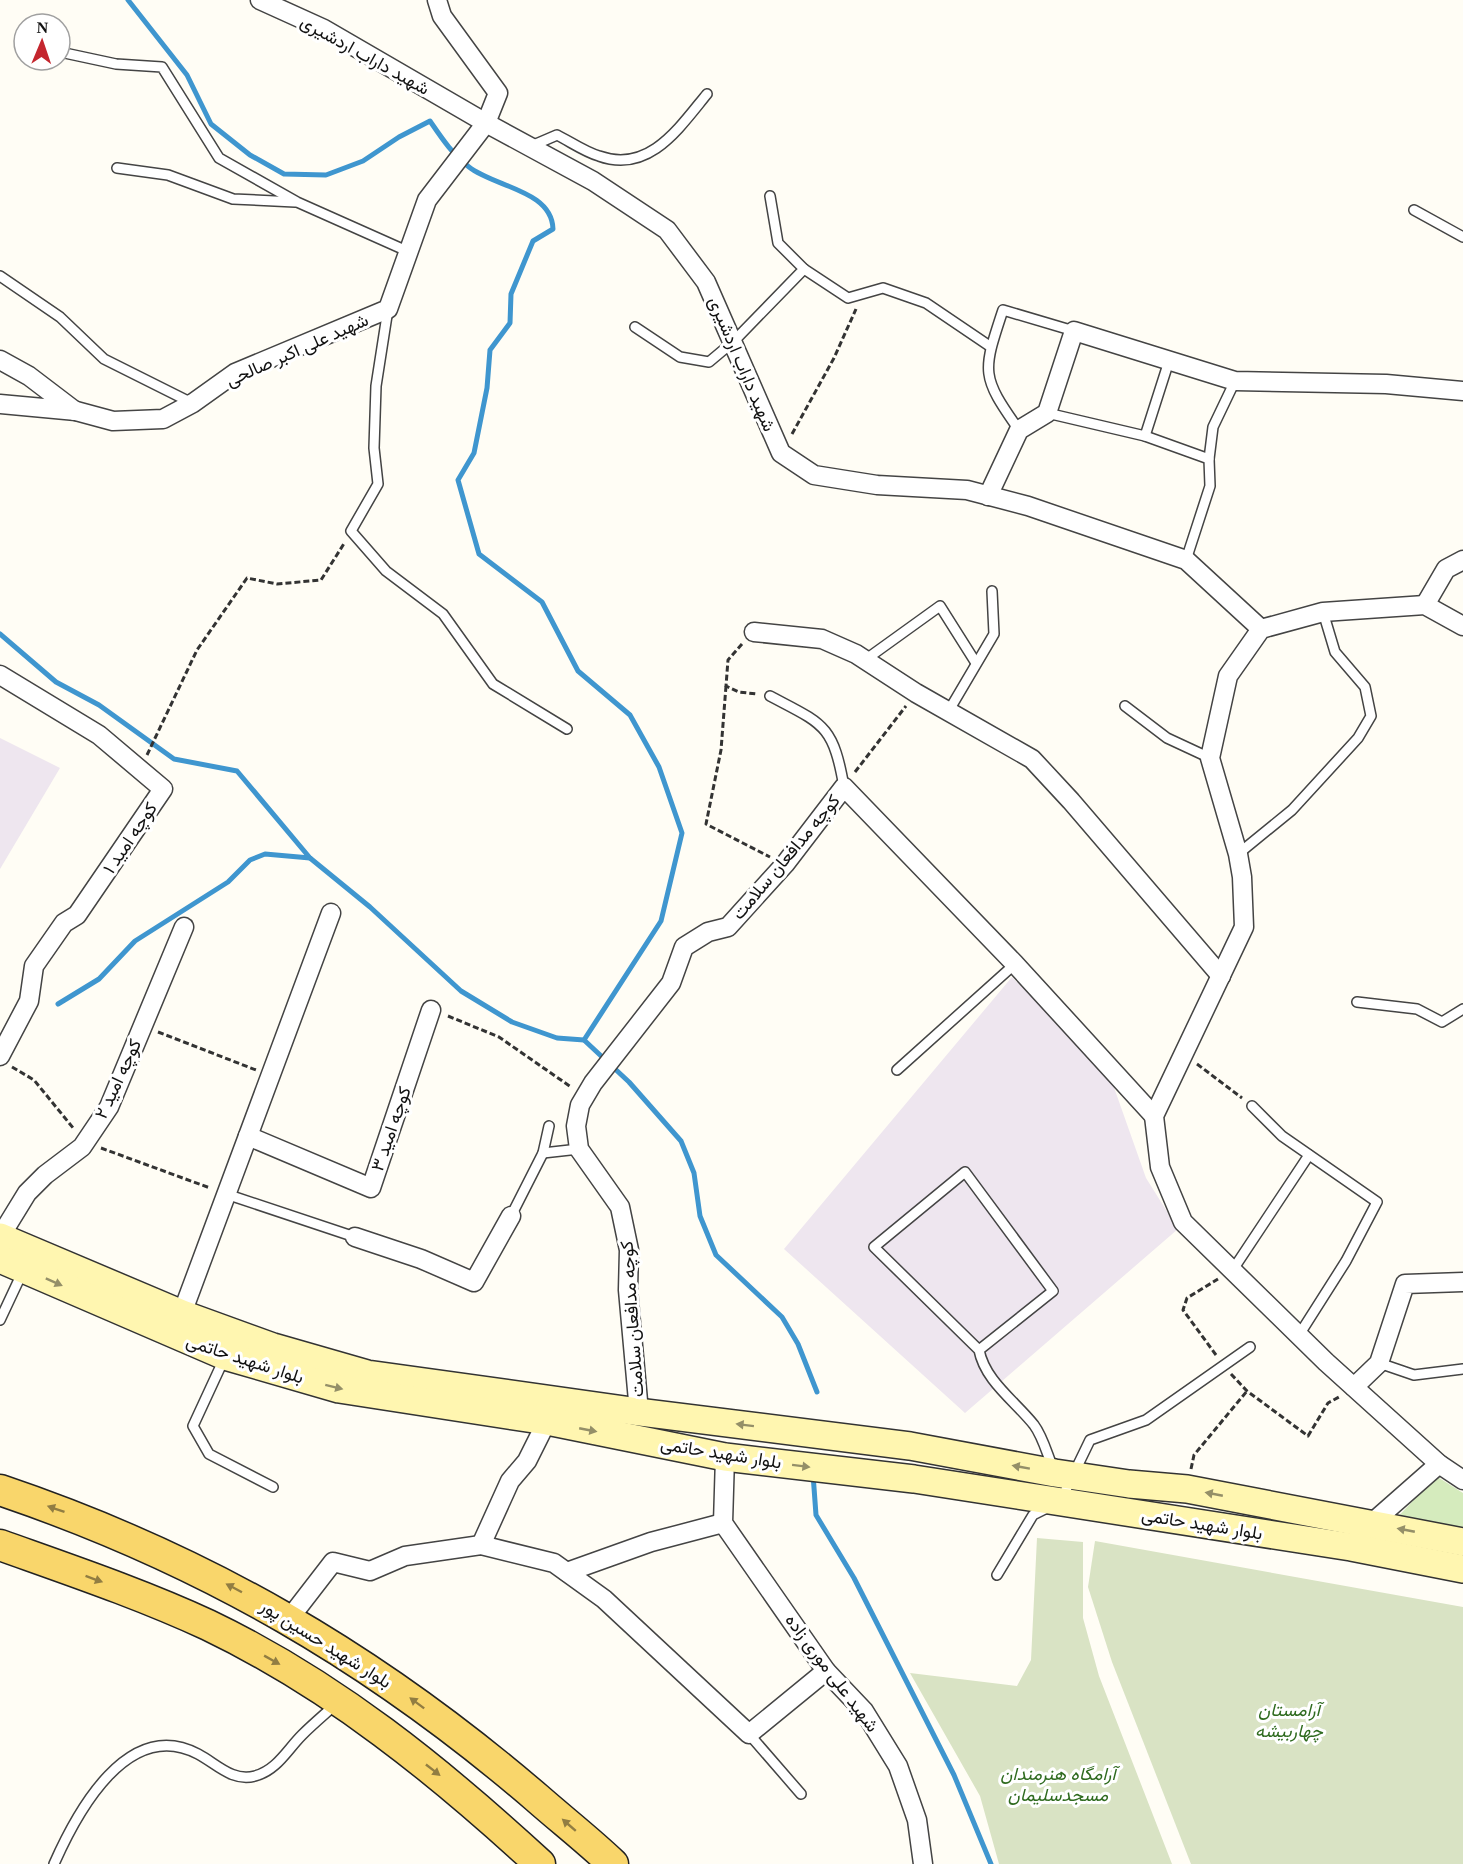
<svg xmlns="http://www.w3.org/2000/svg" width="1463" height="1864" viewBox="0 0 1463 1864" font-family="'Times New Roman',Vazirmatn,serif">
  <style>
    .industrial { fill: #eee6ef }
    .green { fill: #d5ebbd }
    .cemetery { fill: #d9e3c4 }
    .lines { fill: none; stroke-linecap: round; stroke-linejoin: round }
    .stream { stroke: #3f96cf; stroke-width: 5 }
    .service-casing { stroke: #444; stroke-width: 12 }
    .minor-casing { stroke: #444; stroke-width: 21 }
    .secondary-casing { stroke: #333; stroke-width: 30 }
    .primary-casing { stroke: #222; stroke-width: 33 }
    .path { stroke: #333; stroke-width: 3; stroke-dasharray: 6 3; stroke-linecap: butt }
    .service { stroke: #fff; stroke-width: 9 }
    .minor { stroke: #fff; stroke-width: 18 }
    .secondary { stroke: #fff6b0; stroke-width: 27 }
    .primary { stroke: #f9d66b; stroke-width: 30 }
    .oneway { fill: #948f68 }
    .oneway2 { fill: #917d42 }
    .labels { text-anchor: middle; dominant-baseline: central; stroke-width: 6; stroke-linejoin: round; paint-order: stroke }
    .street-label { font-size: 18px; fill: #111; stroke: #fff }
    .park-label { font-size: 18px; font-style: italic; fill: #2f6b1f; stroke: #fff }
  </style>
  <rect width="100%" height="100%" fill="#fffdf5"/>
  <g class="industrial">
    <path d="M 0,738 L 60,768 L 0,869 Z"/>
    <path d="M 1012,977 L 1111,1079 L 1146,1178 L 1178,1229 L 965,1413 L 784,1249 Z"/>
  </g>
  <path class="green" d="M 1436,1476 L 1463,1493 L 1463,1534 L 1395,1520 Z"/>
  <g class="cemetery">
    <path d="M 1037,1538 L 1083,1542 L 1083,1618 L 1099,1676 L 1172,1864 L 999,1864 L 980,1796 L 910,1673 L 1017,1686 L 1031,1660 Z"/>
    <path d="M 1095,1541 L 1463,1607 L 1463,1864 L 1191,1864 L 1112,1662 L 1088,1587 Z"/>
  </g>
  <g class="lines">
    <g class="stream">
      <path d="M 128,0 L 187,75 L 211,124 L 250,155 L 284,174 L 326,175 L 363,161 L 399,137 L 430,121 C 441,137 452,154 469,167 C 494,187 552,190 553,229 L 533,241 L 511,294 L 510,323 L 490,350 L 487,388 L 474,453 L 458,480 L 479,554 L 542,602 L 578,671 L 630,715 L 659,767 L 682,833 L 661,921 L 584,1040"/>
      <path d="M 0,634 L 56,682 L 99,705 L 174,759 L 237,771 L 310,858 L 370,907 L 461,991 L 512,1022 L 557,1038 L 584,1040 L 629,1082 L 681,1141 L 694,1173 L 700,1216 L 716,1255 L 782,1317 L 798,1344 L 817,1392"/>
      <path d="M 58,1004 L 99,979 L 135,941 L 228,882 L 250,860 L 265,854 L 310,858"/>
      <path d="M 813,1474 L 816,1515 L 854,1578 L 954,1775 L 991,1864"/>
    </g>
    <g class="service-casing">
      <g id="service">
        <path d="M 60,52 L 116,64 L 162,67 L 219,158 L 297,202 L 407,251"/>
        <path d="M 529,147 L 557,135 C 571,142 585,152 599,156 C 649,174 679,128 707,94"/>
        <path d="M 117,168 L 168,175 L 233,199 L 295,202"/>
        <path d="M 1414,210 L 1463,237"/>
        <path d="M 804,269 L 848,298 L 883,288 L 926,303 L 991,347"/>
        <path d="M 0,276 L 60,317 L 104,359 L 192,403"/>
        <path d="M 388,309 L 376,386 L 374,448 L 378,484 L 351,531 L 386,571 L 443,614 L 493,684 L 567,729"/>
        <path d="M 635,327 L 680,357 L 709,362 L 734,341 L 804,269 L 778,243 L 770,196"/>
        <path d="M 1047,413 L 1145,436 L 1209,459 L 1210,486 L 1186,560"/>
        <path d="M 1019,430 C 981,376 982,373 1003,310 L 1074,331"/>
        <path d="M 1145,436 L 1169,361"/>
        <path d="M 1209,459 L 1213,427 L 1235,381"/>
        <path d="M 865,660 L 940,606 L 976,663"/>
        <path d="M 770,696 C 823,724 833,724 844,787"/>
        <path d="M 1125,706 L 1167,738 L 1210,758"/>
        <path d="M 948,712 L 994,634 L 992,591"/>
        <path d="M 1238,854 L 1292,810 L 1358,738 L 1371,716 L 1365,687 L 1335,652 L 1323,612"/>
        <path d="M 1357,1002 L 1417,1009 L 1442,1022 L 1463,1009"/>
        <path d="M 897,1070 L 1015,964"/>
        <path d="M 1252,1106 L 1282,1136 L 1377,1202 L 1346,1261 L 1299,1335"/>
        <path d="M 543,1153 L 579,1149"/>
        <path d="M 226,1194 L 355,1237"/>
        <path d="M 511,1216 L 543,1153 L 549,1126"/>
        <path d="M 1232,1271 L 1309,1155"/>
        <path d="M 0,1320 L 23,1271"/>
        <path d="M 979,1350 L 1053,1291 L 965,1172 L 874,1247 L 979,1350 C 985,1381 1015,1401 1034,1425 C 1043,1437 1047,1454 1053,1468"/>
        <path d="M 224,1359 L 193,1426 L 209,1454 L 273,1487"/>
        <path d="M 1379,1363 L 1414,1375 L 1463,1369"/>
        <path d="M 1061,1500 L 1090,1440 L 1146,1420 L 1250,1347"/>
        <path d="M 997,1575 L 1033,1515 L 1049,1507"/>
        <path d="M 749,1734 L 801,1794"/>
        <path d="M 54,1864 C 77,1812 128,1717 198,1754 C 217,1764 232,1782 255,1776 C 277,1770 287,1750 302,1735 C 313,1724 325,1714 336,1704"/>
      </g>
    </g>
    <g class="minor-casing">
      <g id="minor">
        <path d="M 260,0 L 324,29 L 486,123 L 593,181 L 667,230 L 706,282 L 781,453 L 814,475 L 877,485 L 967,490 L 1028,506 L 1186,560 L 1261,629"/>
        <path d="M 0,360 L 29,376 L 75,411"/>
        <path d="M 0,404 L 76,411 L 113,421 L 163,419 L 193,403 L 235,373 L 388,309 L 427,200 L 486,123 L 498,93 L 442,16 L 437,0"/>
        <path d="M 988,496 L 1019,430 L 1047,413 L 1074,331 L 1235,381 L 1386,384 L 1463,391"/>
        <path d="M 1425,605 L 1446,569 L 1463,560"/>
        <path d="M 1463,626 L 1425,605 L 1323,612 L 1261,629 L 1228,676 L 1210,758 L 1238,854 L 1242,877 L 1244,927 L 1154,1116 L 1160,1167 L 1183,1222 L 1326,1362 L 1439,1464 L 1463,1480"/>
        <path d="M 754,632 L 822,639 L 856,654 L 916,693 L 1032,759 L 1071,801 L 1221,976"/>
        <path d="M 0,675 L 99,735 L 163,789 L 77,915 L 64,923 L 34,966 L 29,1001 L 0,1056"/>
        <path d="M 248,1136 L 371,1188 L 431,1010"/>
        <path d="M 0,1237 L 27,1193 L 45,1175 L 82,1147 L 109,1107 L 184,927"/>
        <path d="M 355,1237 L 421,1259 L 474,1282 L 511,1216"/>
        <path d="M 178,1324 L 331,913"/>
        <path d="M 1354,1387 L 1379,1363 L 1405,1284 L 1463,1282"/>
        <path d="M 639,1412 L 628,1290 L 629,1250 L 620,1207 L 579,1149 L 576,1126 L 580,1105 L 593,1083 L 671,983 L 684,947 L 708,932 L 728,927 L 785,864 L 844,787 L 1015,964 L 1154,1116"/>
        <path d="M 725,1457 L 723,1523 L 826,1671 L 864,1711 L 898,1766 L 917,1820 L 923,1864"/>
        <path d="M 1364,1530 L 1439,1464"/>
        <path d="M 481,1545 L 510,1481 L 527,1461 L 547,1421"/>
        <path d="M 567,1572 L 651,1542 L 723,1523"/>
        <path d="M 289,1619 L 333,1562 L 370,1571 L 405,1556 L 481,1545 L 554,1563 L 604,1599 L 749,1734 L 826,1671"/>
      </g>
    </g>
    <g class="secondary-casing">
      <g id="secondary">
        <path d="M 0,1237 L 182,1314 L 273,1347 L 367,1374 L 639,1412 L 910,1446 L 1055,1473 L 1129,1484 L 1187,1489 L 1463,1542"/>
        <path d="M 0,1259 L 225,1356 L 339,1389 L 547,1421 L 725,1457 L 914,1479 L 1351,1547 L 1463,1569"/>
      </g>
    </g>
    <g class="primary-casing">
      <g id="primary">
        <path d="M 0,1490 C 204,1559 374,1658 537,1798 C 562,1820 589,1841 613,1864"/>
        <path d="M 0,1545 C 70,1570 141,1594 208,1625 C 333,1685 439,1771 540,1864"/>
      </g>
    </g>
    <g class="path">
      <path d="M 792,434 L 834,358 L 856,309"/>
      <path d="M 742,644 L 728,660 L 726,686 L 739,692 L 757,694"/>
      <path d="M 726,686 L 721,750 L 706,824 L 770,857"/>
      <path d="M 147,755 L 197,650 L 247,578 L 277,584 L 321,580 L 345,542"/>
      <path d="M 855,772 L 906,706"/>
      <path d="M 448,1016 L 499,1037 L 571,1087"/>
      <path d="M 158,1032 L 256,1070"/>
      <path d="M 1197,1064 L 1242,1098"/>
      <path d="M 12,1067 L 34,1080 L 74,1129"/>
      <path d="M 101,1148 L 210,1188"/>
      <path d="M 1216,1355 L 1183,1310 L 1187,1298 L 1218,1279"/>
      <path d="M 1231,1374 L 1247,1391 L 1308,1436 L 1328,1403 L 1339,1397"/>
      <path d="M 1191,1469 L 1194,1455 L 1247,1391"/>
    </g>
    <use href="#service" class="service"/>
    <use href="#minor" class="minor"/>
    <use href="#secondary" class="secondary"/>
    <use href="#primary" class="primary"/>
  </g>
  <defs><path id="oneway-solid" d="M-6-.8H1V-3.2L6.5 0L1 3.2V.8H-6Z" transform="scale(1.5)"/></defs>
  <g class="oneway">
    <use href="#oneway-solid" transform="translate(54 1282) rotate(24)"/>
    <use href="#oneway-solid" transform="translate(334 1387) rotate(14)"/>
    <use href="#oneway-solid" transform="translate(745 1425) rotate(-173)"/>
    <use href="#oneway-solid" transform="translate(588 1430) rotate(11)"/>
    <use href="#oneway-solid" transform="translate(801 1466) rotate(7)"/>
    <use href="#oneway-solid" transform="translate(1021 1467) rotate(-170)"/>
    <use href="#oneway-solid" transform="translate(1214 1494) rotate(-169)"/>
    <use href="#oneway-solid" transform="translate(1406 1530) rotate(-169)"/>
  </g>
  <g class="oneway2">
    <use href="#oneway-solid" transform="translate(56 1509) rotate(-161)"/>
    <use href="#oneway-solid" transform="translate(94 1579) rotate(20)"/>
    <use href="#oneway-solid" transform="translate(234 1588) rotate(-152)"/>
    <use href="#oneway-solid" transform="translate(272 1660) rotate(29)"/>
    <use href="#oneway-solid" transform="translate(417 1703) rotate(-143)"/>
    <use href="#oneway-solid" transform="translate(433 1770) rotate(38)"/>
    <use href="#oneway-solid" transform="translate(569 1825) rotate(-139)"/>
  </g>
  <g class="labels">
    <g class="street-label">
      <text transform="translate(365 55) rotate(29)">شهید داراب اردشیری</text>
      <text transform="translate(297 350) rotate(-24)">شهید علی اکبر صالحی</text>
      <text transform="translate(742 364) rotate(67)">شهید داراب اردشیری</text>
      <text transform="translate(130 838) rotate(-56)">کوچه امید ۱</text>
      <text transform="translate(786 857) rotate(-50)">کوچه مدافعان سلامت</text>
      <text transform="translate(118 1079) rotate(-65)">کوچه امید ۲</text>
      <text transform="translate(391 1129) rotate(-71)">کوچه امید ۳</text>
      <text transform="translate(632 1319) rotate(-94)">کوچه مدافعان سلامت</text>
      <text transform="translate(245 1359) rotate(18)">بلوار شهید حاتمی</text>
      <text transform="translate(721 1453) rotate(9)">بلوار شهید حاتمی</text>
      <text transform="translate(1202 1524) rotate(9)">بلوار شهید حاتمی</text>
      <text transform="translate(326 1644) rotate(32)">بلوار شهيد حسین پور</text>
      <text transform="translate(832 1673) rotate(53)">شهید علی موری زاده</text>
    </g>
    <g class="park-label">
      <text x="1289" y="1710">آرامستان<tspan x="1289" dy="21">چهاربیشه</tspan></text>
      <text x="1058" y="1774">آرامگاه هنرمندان<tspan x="1058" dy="21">مسجدسلیمان</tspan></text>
    </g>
  </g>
  <g transform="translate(42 42) rotate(2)"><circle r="28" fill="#ffffff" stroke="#a0a0a0" stroke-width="1.5"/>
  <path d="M0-4.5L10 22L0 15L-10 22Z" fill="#c4262e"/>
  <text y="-9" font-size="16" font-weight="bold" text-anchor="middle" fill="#111111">N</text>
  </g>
</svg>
